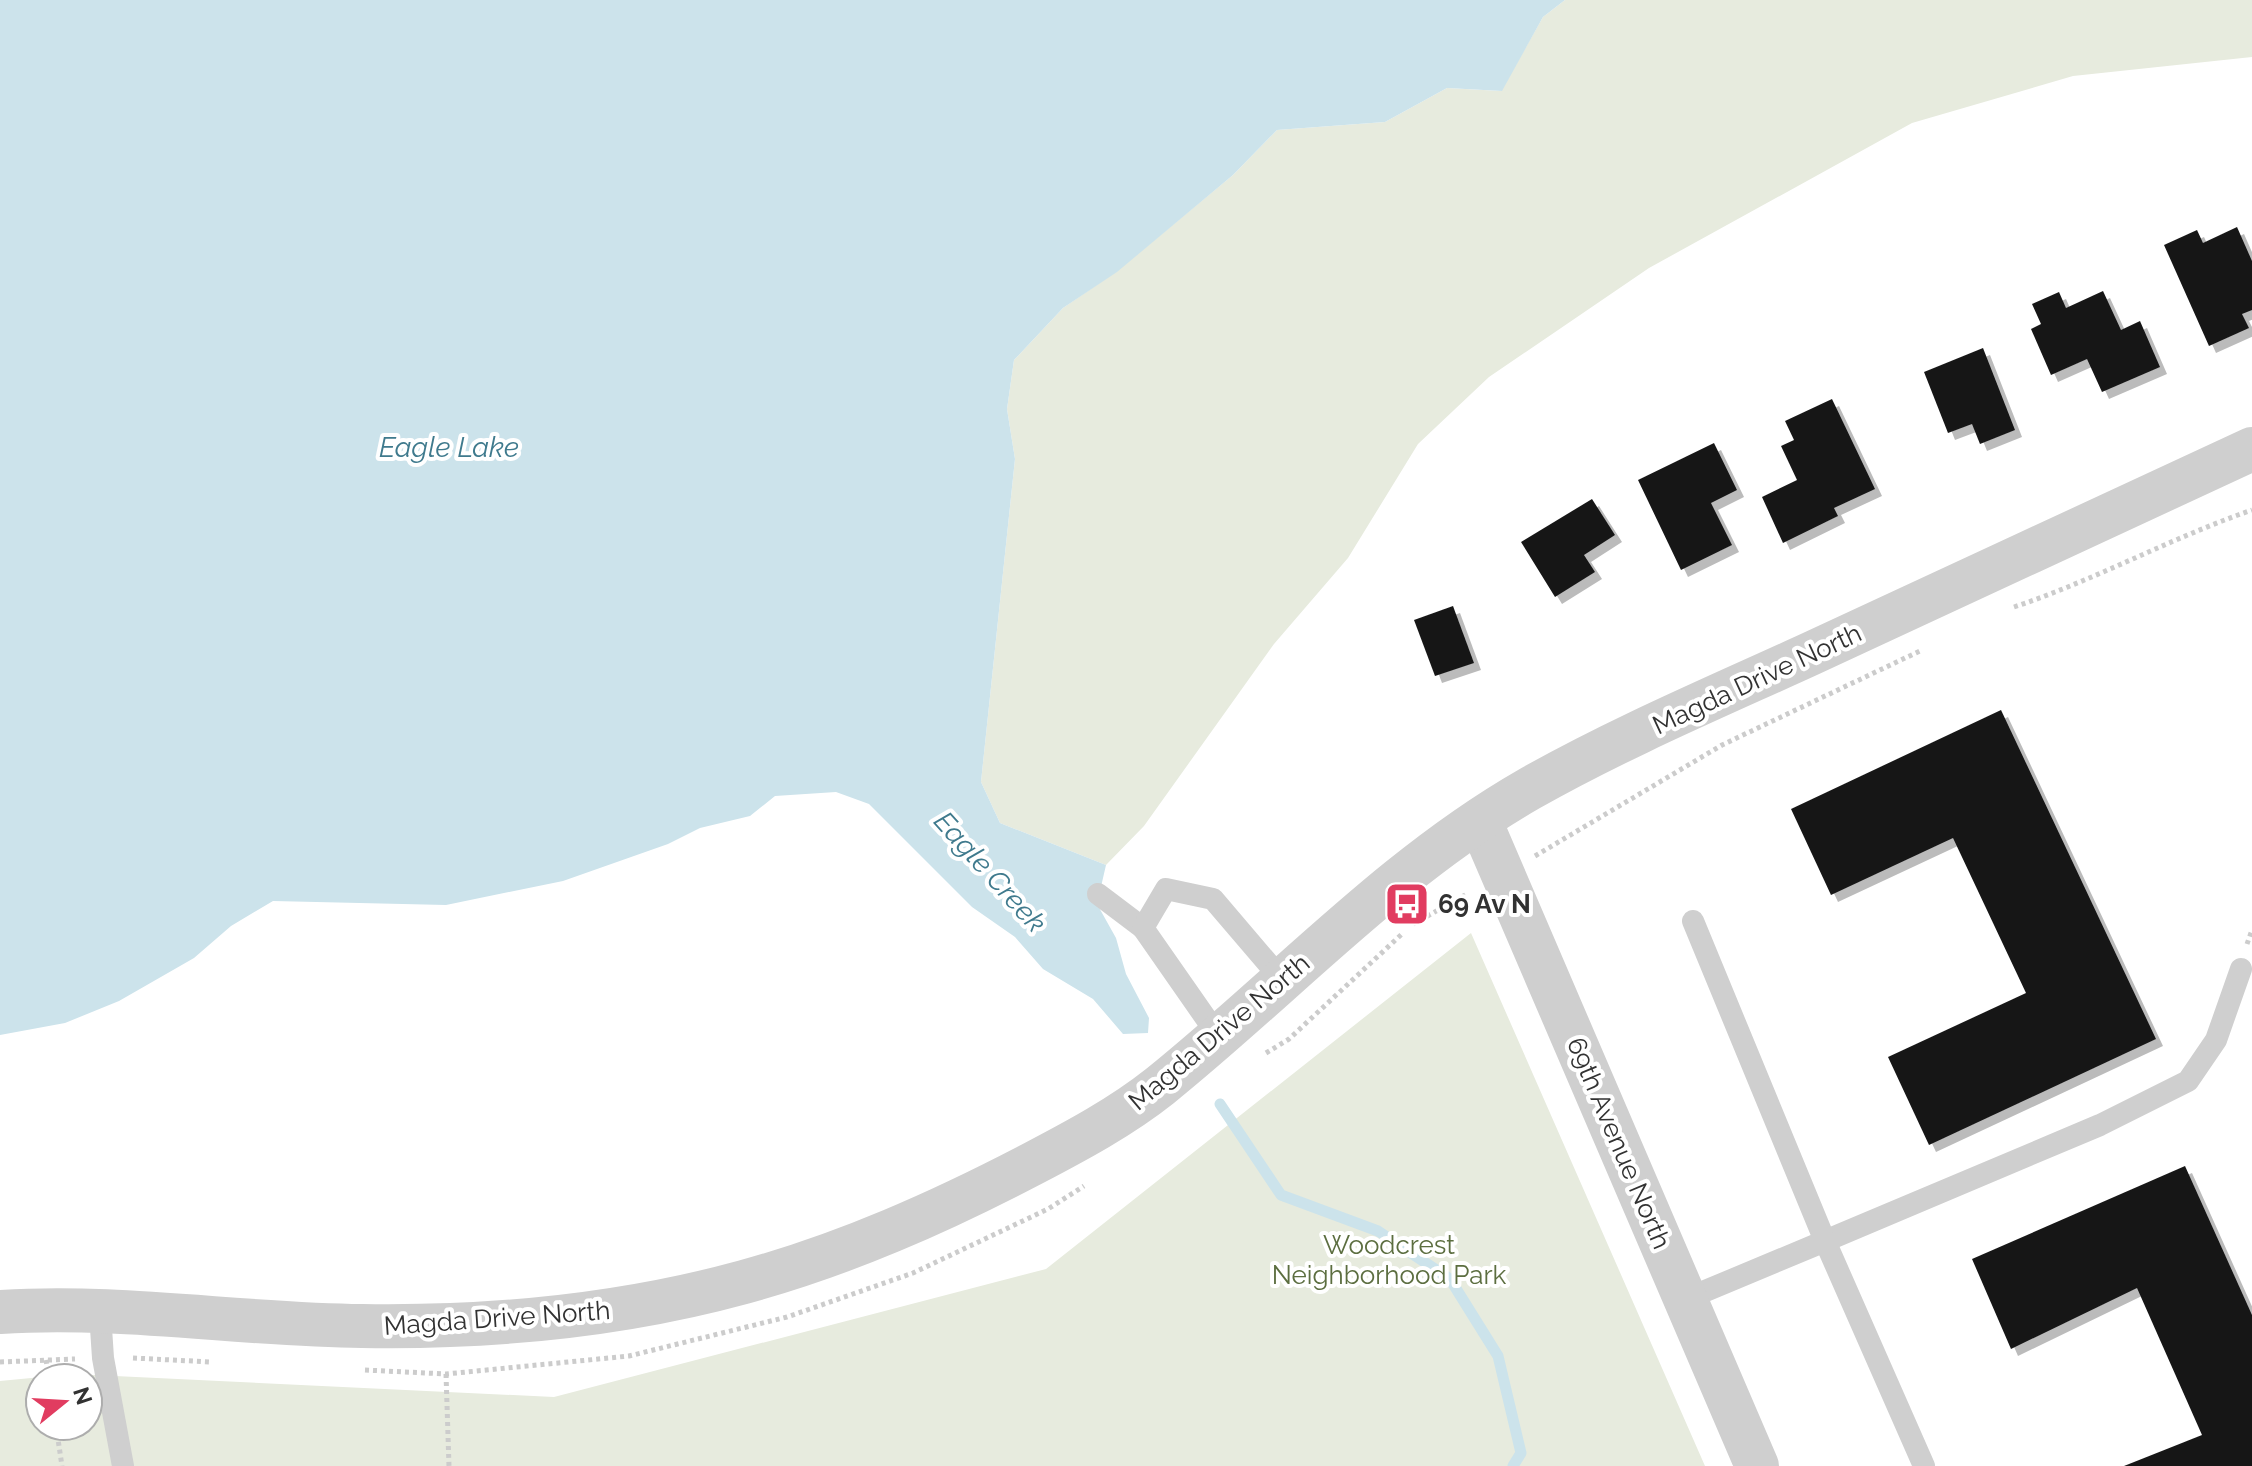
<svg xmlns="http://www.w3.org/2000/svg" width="2252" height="1466" viewBox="0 0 2252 1466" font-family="Raleway,sans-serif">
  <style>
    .green { fill: #e7ebde; fill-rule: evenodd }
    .water { fill: #cce3eb }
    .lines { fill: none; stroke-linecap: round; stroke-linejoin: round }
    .stream { stroke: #cce3eb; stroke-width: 11 }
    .building { fill: #191919; filter: url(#shadow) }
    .path { stroke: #ccc; stroke-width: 5; stroke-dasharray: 4 4; stroke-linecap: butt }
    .service { stroke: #cfcfcf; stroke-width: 22 }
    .minor { stroke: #cfcfcf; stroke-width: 44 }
    .tertiary { stroke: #cfcfcf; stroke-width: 44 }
    .labels { text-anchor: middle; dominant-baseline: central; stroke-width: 8; stroke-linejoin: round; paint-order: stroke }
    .street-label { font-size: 26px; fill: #323232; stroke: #fff }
    .poi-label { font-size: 26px; font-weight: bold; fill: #323232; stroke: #fff; text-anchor: start }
    .park-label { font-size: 26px; fill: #5c6e40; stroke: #fff }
    .water-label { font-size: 28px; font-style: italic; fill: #3f7a8d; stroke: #fff }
  </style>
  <defs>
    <filter id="shadow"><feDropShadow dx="7" dy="7" stdDeviation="0" flood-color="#0004"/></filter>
  </defs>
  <rect width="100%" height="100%" fill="#fff"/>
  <g class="green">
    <path d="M 1565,0 L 2252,0 L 2252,57 L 2073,76 L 1912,123 L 1649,268 L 1489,377 L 1418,444 L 1348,558 L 1274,644 L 1144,826 L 1106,865 L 1000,823 L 981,782 L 1015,459 L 1007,409 L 1014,360 L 1063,308 L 1117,271 L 1233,175 L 1277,130 L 1385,122 L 1447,88 L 1501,91 L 1543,17 Z"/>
    <path d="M 1471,933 L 1705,1466 L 0,1466 L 0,1381 L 73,1374 L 554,1397 L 1046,1269 ZM 40,1378 L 88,1378 L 88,1426 L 40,1426 Z"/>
  </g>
  <path class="water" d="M 0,0 L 1565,0 L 1543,17 L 1502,91 L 1447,88 L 1385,122 L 1277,130 L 1233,175 L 1117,272 L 1063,308 L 1014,360 L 1007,409 L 1015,459 L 981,782 L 1000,823 L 1106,865 L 1097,904 L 1116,938 L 1126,974 L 1149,1018 L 1148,1033 L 1123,1034 L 1093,999 L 1043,969 L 1015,937 L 972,907 L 869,804 L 836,792 L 775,796 L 750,816 L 700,828 L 668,844 L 563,881 L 446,905 L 273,901 L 231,926 L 194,958 L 119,1001 L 65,1023 L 0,1035 Z"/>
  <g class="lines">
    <path class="stream" d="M 1220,1104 L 1281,1195 L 1378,1231 L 1450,1279 L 1498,1356 L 1521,1453 L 1513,1466"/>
  </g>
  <g class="building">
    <path d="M 2237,227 L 2252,261 L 2252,310 L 2242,314 L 2249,328 L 2209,346 L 2164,245 L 2197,230 L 2203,243 Z"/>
    <path d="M 2103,291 L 2121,330 L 2140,321 L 2160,367 L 2102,392 L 2087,359 L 2051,375 L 2031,329 L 2041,324 L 2032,304 L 2059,292 L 2066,308 Z"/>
    <path d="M 1983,348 L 2015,430 L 1980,444 L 1972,424 L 1948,433 L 1924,372 Z"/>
    <path d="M 1832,399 L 1875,489 L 1834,508 L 1838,516 L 1783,543 L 1762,497 L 1797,480 L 1781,446 L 1794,440 L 1785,421 Z"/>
    <path d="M 1714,443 L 1737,490 L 1711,503 L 1732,545 L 1681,570 L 1638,480 Z"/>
    <path d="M 1592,499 L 1615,535 L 1584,555 L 1595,572 L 1555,597 L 1521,542 Z"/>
    <path d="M 1453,606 L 1474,663 L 1435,676 L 1414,620 Z"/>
    <path d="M 2001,710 L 2156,1039 L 1929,1145 L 1888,1057 L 2026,993 L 1953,838 L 1831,895 L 1791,809 Z"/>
    <path d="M 2185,1166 L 2252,1315 L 2252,1466 L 2124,1466 L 2202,1435 L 2137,1288 L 2011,1349 L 1972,1259 Z"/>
  </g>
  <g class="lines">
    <g class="path">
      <path d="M 2014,607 C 2095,580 2171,538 2252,510"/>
      <path d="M 1535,856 L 1722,745 L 1922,650"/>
      <path d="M 1413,924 L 1467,894"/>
      <path d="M 2247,944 L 2252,930"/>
      <path d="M 1266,1053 L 1289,1039 L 1403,933"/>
      <path d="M 133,1358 L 211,1362"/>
      <path d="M 46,1360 L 49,1378"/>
      <path d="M 0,1362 L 75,1359"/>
      <path d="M 365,1370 L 446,1374 L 629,1356 L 787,1317 L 913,1273 L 1048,1209 L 1084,1186"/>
      <path d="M 446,1374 L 449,1466"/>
      <path d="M 56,1426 L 62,1466"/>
    </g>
    <g class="service">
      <path d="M 1098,894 L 1143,928"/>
      <path d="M 1693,921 L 1825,1241 L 2100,1125 L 2188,1081 L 2216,1040 L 2241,969"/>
      <path d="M 1219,1037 L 1143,928 L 1166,889 L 1213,899 L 1283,981"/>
      <path d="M 1686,1299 L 1825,1241 L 1924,1466"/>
      <path d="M 100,1313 L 103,1358 L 123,1466"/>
    </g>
    <path class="minor" d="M 1480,821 L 1757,1466"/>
    <path class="tertiary" d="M 0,1312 C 120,1304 241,1325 362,1326 C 491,1328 620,1316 744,1282 C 846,1254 940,1212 1032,1164 C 1076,1141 1121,1117 1160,1086 C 1283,987 1391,868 1529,789 C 1619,738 1716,697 1810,654 C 1957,586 2105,517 2252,449"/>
  </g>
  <defs>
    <g id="bus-square" transform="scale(2.3)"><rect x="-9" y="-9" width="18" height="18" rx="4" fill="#e13c60" stroke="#fff"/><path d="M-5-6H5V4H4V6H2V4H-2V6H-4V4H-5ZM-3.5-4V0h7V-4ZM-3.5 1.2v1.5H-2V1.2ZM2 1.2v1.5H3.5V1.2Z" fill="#fff"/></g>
  </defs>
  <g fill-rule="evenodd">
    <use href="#bus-square" x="1407" y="904"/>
  </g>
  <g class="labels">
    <g class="street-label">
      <text transform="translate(1757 679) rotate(-25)">Magda Drive North</text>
      <text transform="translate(1219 1032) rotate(-40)">Magda Drive North</text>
      <text transform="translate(1619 1143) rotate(67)">69th Avenue North</text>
      <text transform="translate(497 1318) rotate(-4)">Magda Drive North</text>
    </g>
    <g class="poi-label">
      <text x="1438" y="904">69 Av N</text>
    </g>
    <g class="park-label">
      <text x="1389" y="1245">Woodcrest<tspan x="1389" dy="30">Neighborhood Park</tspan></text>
    </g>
    <g class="water-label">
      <text x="449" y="447">Eagle Lake</text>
      <text transform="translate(990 872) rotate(48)">Eagle Creek</text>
    </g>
  </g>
  <g transform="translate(64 1402) rotate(72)"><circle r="38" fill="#ffffff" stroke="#adadad" stroke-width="2"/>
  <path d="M0-6L14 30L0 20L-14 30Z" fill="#e13c60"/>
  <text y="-12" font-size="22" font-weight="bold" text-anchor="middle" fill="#323232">N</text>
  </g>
</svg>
